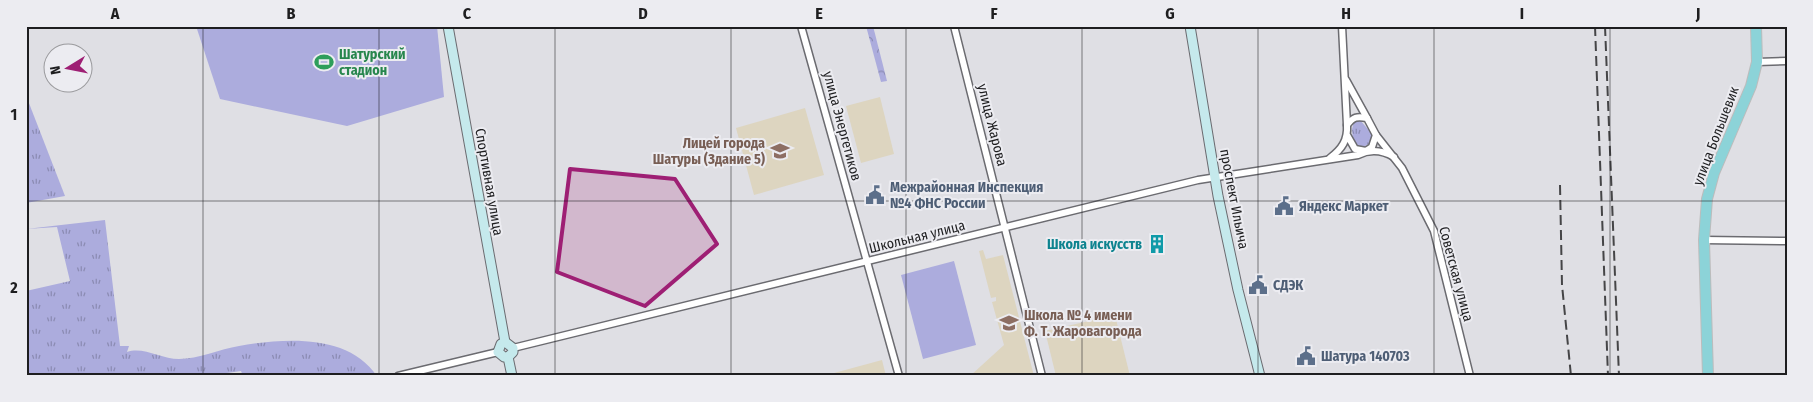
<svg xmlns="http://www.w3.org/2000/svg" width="1813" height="402" viewBox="0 0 1813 402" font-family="'Fira Sans Condensed',sans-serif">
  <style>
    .education { fill: #ddd5c0 }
    .grass { fill: url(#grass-tufts) }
    .forest { fill: url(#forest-crowns) }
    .pitch { fill: #acacdd }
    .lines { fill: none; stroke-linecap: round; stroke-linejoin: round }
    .street-casing { stroke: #6b6b70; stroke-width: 9 }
    .secondary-casing { stroke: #6b6b70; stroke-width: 11 }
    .primary-casing { stroke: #bcbcbc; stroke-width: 12 }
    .street { stroke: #fff; stroke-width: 6 }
    .secondary { stroke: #c5e9ec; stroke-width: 9 }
    .primary { stroke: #8cd3d8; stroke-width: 10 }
    .rail { stroke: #454547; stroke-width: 2; stroke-dasharray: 10 5; stroke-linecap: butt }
    .marked { fill: #9e1f74; fill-opacity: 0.2; stroke: #9e1f74; stroke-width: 4; stroke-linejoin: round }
    .grid { fill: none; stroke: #1e1e20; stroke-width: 1; stroke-opacity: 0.55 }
    .labels { text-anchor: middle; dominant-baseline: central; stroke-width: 4; stroke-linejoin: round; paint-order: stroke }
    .leisure-label { font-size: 14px; font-weight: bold; fill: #27864d; stroke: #ececf1; text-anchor: start }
    .street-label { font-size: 14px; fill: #1e1e20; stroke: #ececf1 }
    .education-label { font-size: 14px; font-weight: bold; fill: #785e54; stroke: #ececf1; text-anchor: end }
    .service-label { font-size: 14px; font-weight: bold; fill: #4e5e75; stroke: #ececf1; text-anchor: start }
    .culture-label { font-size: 14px; font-weight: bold; fill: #0d838f; stroke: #ececf1; text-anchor: end }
    .neatline { fill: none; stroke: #1e1e20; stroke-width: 2 }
    .grid-label { font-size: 16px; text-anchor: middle; font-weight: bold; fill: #1e1e20 }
  </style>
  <defs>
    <pattern id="grass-tufts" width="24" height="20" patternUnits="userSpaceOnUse" patternTransform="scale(1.25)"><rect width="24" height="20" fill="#acacdd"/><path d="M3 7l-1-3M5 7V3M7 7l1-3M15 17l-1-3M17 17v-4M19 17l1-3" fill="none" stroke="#8b8bb3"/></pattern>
    <pattern id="forest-crowns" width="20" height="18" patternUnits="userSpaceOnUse" patternTransform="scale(1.25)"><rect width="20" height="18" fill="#acacdd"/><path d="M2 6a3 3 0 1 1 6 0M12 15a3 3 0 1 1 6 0" fill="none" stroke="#8b8bb3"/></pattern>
  </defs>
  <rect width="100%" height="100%" fill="#dfdfe4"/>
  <g class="education">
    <path d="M 880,97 L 894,154 L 861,163 L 846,106 Z"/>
    <path d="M 805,108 L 824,175 L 754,195 L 736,128 Z"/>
    <path d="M 983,250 L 986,259 L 1003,255 L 1034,376 L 970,376 L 1004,345 L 992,302 L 996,301 L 996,297 L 991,298 L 979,251 Z"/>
    <path d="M 1115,315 L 1130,376 L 1056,376 L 1045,331 Z"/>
    <path d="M 882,360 L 886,376 L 823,376 Z"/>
  </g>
  <g class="grass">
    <path d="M 27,98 L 65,196 L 26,203 Z"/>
    <path d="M 1360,120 L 1373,135 L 1369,144 L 1363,147 L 1353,143 L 1352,129 L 1354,122 Z"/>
    <path d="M 105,220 L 120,346 L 129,346 L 127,352 C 143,346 161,359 179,359 C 198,359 220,349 239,346 C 284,338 348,333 377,376 L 243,376 L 241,371 L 206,376 L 26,376 L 26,291 L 70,281 L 57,227 L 26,229 Z"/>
  </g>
  <path class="forest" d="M 866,26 L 873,26 L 887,81 L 881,82 Z"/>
  <g class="pitch">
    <path d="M 196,26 L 437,26 L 444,97 L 347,126 L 220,99 Z"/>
    <path d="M 954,261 L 976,345 L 923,359 L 901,275 Z"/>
  </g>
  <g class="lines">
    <g class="street-casing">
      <g id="street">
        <path d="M 801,26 L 899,376"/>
        <path d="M 954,26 L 1042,376"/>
        <path d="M 1342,26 L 1347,125"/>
        <path d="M 1757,62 L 1787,61"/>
        <path d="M 1346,80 L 1367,118"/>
        <path d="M 1376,135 L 1402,168 L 1434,231 L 1470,376"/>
        <path d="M 1330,158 C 1342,149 1348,140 1347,125 C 1353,117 1357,116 1367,118 L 1376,135 L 1372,147 L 1366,151 L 1355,149 L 1347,135"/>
        <path d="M 1704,240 L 1787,241"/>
        <path d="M 513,348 L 1198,180 L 1358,155 C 1370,149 1382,150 1394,157"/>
        <path d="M 398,376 L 498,352"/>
      </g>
    </g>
    <g class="secondary-casing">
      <g id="secondary">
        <path d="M 448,26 L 505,342"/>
        <path d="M 1190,26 L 1218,196 L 1238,290 L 1260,376"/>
        <path d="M 505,342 L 501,344 L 498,352 L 504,357 L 508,357"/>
        <path d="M 505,342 L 513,348 L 513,352 L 508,357"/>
        <path d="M 508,357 L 512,376"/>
      </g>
    </g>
    <g class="primary-casing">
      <path id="primary" d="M 1708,376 L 1704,240 L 1707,199 L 1714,173 L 1751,86 L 1757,62 L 1756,26"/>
    </g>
    <use href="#street" class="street"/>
    <use href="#secondary" class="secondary"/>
    <use href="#primary" class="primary"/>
    <g class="rail">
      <path d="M 1595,26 L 1608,376"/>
      <path d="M 1605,26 L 1619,376"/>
      <path d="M 1560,185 L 1562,285 L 1571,376"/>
    </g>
  </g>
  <path class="marked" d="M 570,169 L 675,179 L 717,244 L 645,306 L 557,272 Z"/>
  <path class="grid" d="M 203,26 L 203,376M 379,26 L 379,376M 555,26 L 555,376M 731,26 L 731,376M 906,26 L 906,376M 1082,26 L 1082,376M 1258,26 L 1258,376M 1434,26 L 1434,376M 1610,26 L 1610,376M 26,201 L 1787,201"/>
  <defs>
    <g id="stadium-bare" transform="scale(1.5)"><path d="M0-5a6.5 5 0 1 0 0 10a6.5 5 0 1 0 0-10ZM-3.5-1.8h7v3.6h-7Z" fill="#2e9e5b" stroke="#ececf1" stroke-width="2.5" paint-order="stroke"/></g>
    <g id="school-bare" transform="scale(1.5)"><path d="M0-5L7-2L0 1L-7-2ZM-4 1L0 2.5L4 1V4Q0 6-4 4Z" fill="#8d6e63" stroke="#ececf1" stroke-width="2.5" paint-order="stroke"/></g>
    <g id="civic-bare" transform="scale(1.5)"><path d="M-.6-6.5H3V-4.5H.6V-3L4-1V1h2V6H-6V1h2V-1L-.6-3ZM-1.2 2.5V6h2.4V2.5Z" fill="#5c6f8a" stroke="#ececf1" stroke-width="2.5" paint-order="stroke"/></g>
    <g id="building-bare" transform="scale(1.5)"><path d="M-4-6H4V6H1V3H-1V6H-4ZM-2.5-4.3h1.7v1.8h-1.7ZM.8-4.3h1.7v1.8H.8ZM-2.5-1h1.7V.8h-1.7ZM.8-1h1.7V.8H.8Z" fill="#0f9aa8" stroke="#ececf1" stroke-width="2.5" paint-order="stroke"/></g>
  </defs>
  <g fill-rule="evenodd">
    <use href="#stadium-bare" x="324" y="62"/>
    <use href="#school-bare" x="780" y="151"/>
    <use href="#civic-bare" x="875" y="195"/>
    <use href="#civic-bare" x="1284" y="206"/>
    <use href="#building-bare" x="1157" y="244"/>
    <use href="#civic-bare" x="1258" y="285"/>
    <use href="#school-bare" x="1009" y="323"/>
    <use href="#civic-bare" x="1306" y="356"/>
  </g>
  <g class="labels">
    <g class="leisure-label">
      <text x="339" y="54">Шатурский<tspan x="339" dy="16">стадион</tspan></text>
    </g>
    <g class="street-label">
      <text transform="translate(992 125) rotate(76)">улица Жарова</text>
      <text transform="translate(842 126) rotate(75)">улица Энергетиков</text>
      <text transform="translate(1716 136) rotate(-69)">улица Большевик</text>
      <text transform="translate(489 182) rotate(80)">Спортивная улица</text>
      <text transform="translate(1234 199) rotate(79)">проспект Ильича</text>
      <text transform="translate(917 237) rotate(-14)">Школьная улица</text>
      <text transform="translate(1456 274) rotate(75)">Советская улица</text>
    </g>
    <g class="education-label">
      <text x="765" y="143">Лицей города<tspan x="765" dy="16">Шатуры (Здание 5)</tspan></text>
      <text x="1024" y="315" text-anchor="start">Школа № 4 имени<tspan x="1024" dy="16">Ф. Т. Жаровагорода</tspan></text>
    </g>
    <g class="service-label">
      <text x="890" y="187">Межрайонная Инспекция<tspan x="890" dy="16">№4 ФНС России</tspan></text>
      <text x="1299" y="206">Яндекс Маркет</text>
      <text x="1273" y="285">СДЭК</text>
      <text x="1321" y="356">Шатура 140703</text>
    </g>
    <g class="culture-label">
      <text x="1142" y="244">Школа искусств</text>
    </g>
  </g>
  <rect width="1813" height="402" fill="none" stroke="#ececf1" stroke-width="55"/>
  <g transform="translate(68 68) rotate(260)"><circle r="24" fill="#ececf1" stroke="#9a9a9d"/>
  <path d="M0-4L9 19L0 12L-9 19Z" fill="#9e1f74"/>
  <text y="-8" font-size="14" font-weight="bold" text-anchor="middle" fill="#1e1e20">N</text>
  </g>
  <rect x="28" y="28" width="1758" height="346" class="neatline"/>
  <g class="grid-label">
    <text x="115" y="19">A</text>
    <text x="291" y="19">B</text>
    <text x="467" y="19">C</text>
    <text x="643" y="19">D</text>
    <text x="819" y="19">E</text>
    <text x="994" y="19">F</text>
    <text x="1170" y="19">G</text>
    <text x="1346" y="19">H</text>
    <text x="1522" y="19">I</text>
    <text x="1698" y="19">J</text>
    <text x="14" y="120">1</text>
    <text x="14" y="293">2</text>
  </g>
</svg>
